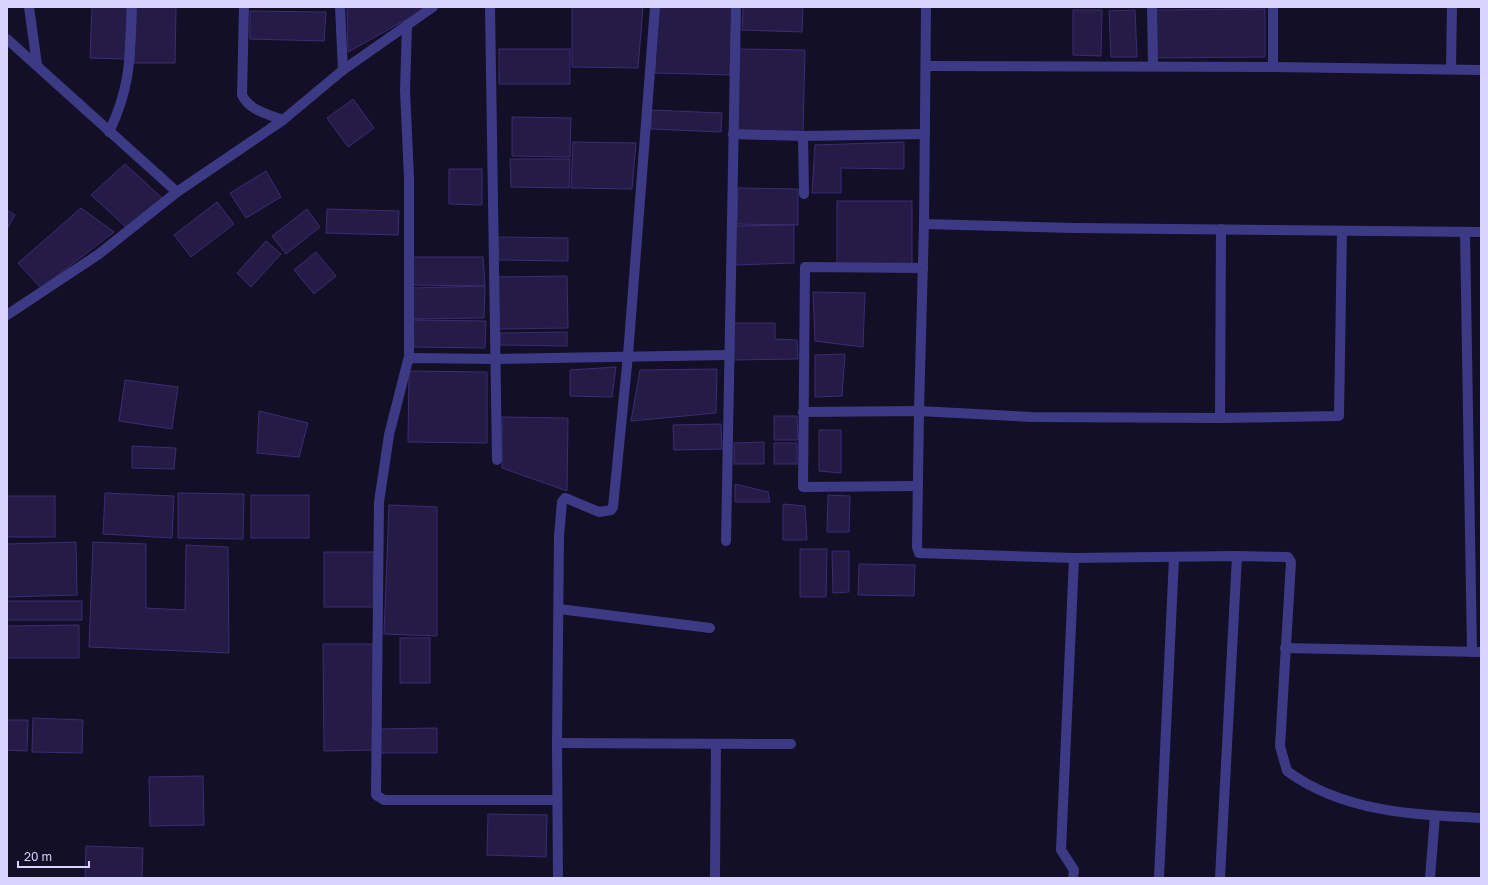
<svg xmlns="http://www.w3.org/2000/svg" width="1488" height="885" viewBox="0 0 1488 885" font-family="'Golos Text',sans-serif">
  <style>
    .building { fill: #241b47; stroke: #3b2d73 }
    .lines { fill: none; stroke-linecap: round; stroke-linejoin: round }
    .minor { stroke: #3d3a85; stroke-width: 10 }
  </style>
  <rect width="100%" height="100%" fill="#130f26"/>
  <g class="building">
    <path d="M 92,7 L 127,7 L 125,59 L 90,58 Z"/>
    <path d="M 135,7 L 176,7 L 175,63 L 134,63 Z"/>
    <path d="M 347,7 L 427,7 L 427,8 L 348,52 Z"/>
    <path d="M 572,7 L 643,7 L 638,68 L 572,67 Z"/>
    <path d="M 657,7 L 732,7 L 730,75 L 655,73 Z"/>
    <path d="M 743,7 L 803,7 L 802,32 L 742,30 Z"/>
    <path d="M 1265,9 L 1265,57 L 1157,58 L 1156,10 Z"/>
    <path d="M 1073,10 L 1102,10 L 1101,56 L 1073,55 Z"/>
    <path d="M 1135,10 L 1137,57 L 1111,57 L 1109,11 Z"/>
    <path d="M 250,11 L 326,12 L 324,41 L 250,39 Z"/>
    <rect x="499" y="49" width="71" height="35"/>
    <path d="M 738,49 L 805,50 L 803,134 L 737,132 Z"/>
    <path d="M 353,99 L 374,128 L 348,147 L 327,118 Z"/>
    <path d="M 651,110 L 722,113 L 721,132 L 651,129 Z"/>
    <path d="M 512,117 L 571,118 L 570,157 L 512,156 Z"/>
    <path d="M 573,142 L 636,143 L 632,189 L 571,188 Z"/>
    <path d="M 904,142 L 904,169 L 841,168 L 841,193 L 812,193 L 815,145 Z"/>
    <path d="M 510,159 L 570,159 L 569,188 L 511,187 Z"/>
    <path d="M 125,164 L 162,198 L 127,228 L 91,195 Z"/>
    <path d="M 449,169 L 482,169 L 482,205 L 449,204 Z"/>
    <path d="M 266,171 L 281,197 L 246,218 L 230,193 Z"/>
    <path d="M 738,188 L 798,189 L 798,225 L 737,224 Z"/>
    <rect x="837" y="201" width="75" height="63"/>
    <path d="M 217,202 L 234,224 L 191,257 L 174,235 Z"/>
    <path d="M 81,208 L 114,232 L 41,288 L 18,263 Z"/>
    <path d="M 307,209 L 320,227 L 286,254 L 272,236 Z"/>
    <path d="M 327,209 L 399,211 L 398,235 L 326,233 Z"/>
    <path d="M 7,210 L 15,215 L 7,229 Z"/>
    <path d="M 794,225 L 794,263 L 735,265 L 735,226 Z"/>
    <path d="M 498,237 L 568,238 L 568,261 L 498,260 Z"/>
    <path d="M 266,241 L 281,254 L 251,287 L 237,273 Z"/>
    <path d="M 316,252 L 336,276 L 314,294 L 294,270 Z"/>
    <path d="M 412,257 L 483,257 L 485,286 L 412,285 Z"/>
    <path d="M 567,276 L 568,328 L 498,329 L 498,277 Z"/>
    <path d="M 485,286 L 484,318 L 413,319 L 413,288 Z"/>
    <path d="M 813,292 L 865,293 L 863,347 L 815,341 Z"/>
    <path d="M 413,320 L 486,321 L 485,348 L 414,347 Z"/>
    <path d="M 731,323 L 775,323 L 775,339 L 797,340 L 798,359 L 731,360 Z"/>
    <path d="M 567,332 L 567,346 L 500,345 L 500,333 Z"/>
    <path d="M 845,354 L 842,396 L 815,397 L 815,355 Z"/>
    <path d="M 616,367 L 612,397 L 570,396 L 570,370 Z"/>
    <path d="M 717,369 L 716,413 L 631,421 L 640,370 Z"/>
    <path d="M 409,371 L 487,372 L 487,443 L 408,442 Z"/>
    <path d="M 125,380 L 178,387 L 172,429 L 119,421 Z"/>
    <path d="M 259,411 L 308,423 L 299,457 L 257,453 Z"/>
    <path d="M 774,416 L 797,416 L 798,440 L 774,440 Z"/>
    <path d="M 502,417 L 568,418 L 567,491 L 502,468 Z"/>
    <path d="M 721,424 L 722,449 L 674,450 L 673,425 Z"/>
    <path d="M 819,430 L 841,430 L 841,473 L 819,471 Z"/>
    <path d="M 764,442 L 764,464 L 734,464 L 734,443 Z"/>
    <rect x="774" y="443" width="23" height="21"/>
    <path d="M 132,446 L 176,448 L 174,469 L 132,468 Z"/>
    <path d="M 735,484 L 768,492 L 770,502 L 735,502 Z"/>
    <path d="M 105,493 L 174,496 L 172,538 L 103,534 Z"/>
    <path d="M 178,493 L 244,494 L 243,539 L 178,538 Z"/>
    <rect x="251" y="495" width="58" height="43"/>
    <path d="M 828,495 L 850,496 L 849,532 L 827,532 Z"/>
    <rect x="7" y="496" width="48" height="41"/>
    <path d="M 783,504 L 805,506 L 807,540 L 783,540 Z"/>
    <path d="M 389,505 L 437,507 L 437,636 L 384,634 Z"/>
    <path d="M 76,542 L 77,595 L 7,597 L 7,544 Z"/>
    <path d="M 93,542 L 146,544 L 146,608 L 185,610 L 186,545 L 228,547 L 229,653 L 89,647 Z"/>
    <path d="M 800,549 L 827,549 L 826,597 L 800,597 Z"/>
    <path d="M 832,551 L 849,551 L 849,592 L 833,593 Z"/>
    <rect x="324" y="552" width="50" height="55"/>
    <path d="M 859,564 L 915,565 L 914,596 L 858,595 Z"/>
    <rect x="7" y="601" width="75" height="19"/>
    <path d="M 79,625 L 79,658 L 7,658 L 7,626 Z"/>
    <rect x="400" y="638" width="30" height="45"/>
    <path d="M 323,644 L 373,644 L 374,750 L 324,751 Z"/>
    <path d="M 33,718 L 83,720 L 82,753 L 32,752 Z"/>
    <path d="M 7,720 L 28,720 L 27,751 L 7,750 Z"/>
    <path d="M 437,728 L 437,753 L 380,753 L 380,729 Z"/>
    <path d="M 203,776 L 204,825 L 150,826 L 149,777 Z"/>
    <path d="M 488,814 L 547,815 L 546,857 L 487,855 Z"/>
    <path d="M 86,846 L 143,848 L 142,878 L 85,878 Z"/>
  </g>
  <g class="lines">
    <g class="minor">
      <path d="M 29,7 L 37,65"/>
      <path d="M 244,7 L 242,95 C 250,111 268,114 283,120"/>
      <path d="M 340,7 L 343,70"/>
      <path d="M 490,7 L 497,460"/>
      <path d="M 926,7 L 924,224 L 919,411 L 917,547 L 919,553 L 1074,558 L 1237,556 L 1288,557 L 1291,562 L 1280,746 L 1287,771 C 1343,812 1414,815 1481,818"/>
      <path d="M 1152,7 L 1153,66"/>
      <path d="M 1273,7 L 1273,67"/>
      <path d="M 407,26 L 405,90 L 409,178 L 409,359"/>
      <path d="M 7,39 L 177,192"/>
      <path d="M 926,66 L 1273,67 L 1481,70"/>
      <path d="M 1451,69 L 1452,7"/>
      <path d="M 109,132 C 131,87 130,56 132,7"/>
      <path d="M 733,134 L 803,136 L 925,134"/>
      <path d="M 803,136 L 804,194"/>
      <path d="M 924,224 L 1074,228 L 1481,232"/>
      <path d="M 1465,232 L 1472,652"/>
      <path d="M 7,315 L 99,254 L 177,192 L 283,120 L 343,70 L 433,7"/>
      <path d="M 803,412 L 919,411 L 1032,417 L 1220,418 L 1339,416 L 1342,231"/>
      <path d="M 1220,418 L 1221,229"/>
      <path d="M 917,486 L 803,487 L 805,267 L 923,268"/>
      <path d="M 726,541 L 736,7"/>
      <path d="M 559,609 L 710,628"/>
      <path d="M 1285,648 L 1481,652"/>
      <path d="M 557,743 L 791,744"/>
      <path d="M 557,800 L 384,800 L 376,795 L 379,502 L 389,435 L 408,360 L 413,358 L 496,359 L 728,355"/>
      <path d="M 558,878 L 557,743 L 559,536 L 562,502 L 565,498 L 568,499 L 599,512 L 611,510 L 613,507 L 628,355 L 655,7"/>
      <path d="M 715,878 L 716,744"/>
      <path d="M 1073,878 L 1074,870 L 1061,850 L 1074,558"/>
      <path d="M 1159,878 L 1174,558"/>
      <path d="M 1220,878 L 1237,556"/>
      <path d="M 1430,878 L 1435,816"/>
    </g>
  </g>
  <rect width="1488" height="885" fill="none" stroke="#d9d4ff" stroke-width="16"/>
  <path d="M18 861v6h71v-6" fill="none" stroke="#d9d4ff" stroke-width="2"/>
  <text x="24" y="861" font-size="12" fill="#d9d4ff" stroke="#130f26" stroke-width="3" paint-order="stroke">20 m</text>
</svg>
